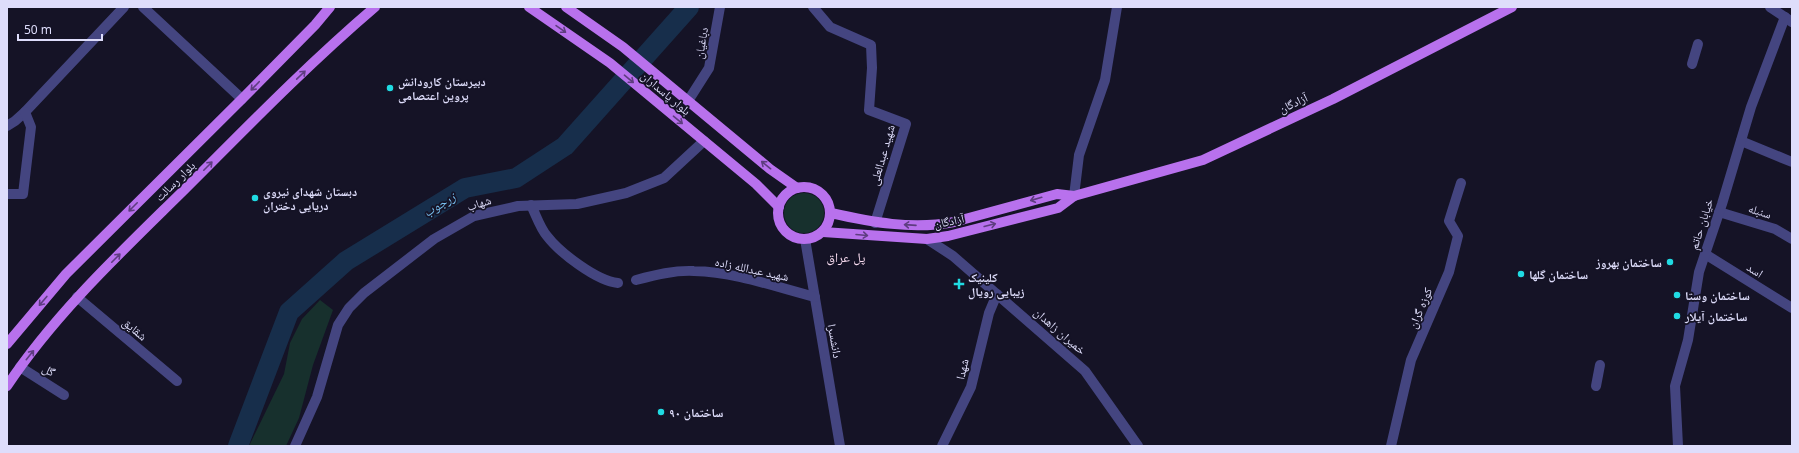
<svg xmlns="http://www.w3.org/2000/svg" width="1799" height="453" viewBox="0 0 1799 453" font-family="'Noto Sans','Noto Naskh Arabic',sans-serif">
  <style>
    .green { fill: #17302d }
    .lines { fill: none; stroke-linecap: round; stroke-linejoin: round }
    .river { stroke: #172e4b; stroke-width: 20 }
    .minor { stroke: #444580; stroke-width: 10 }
    .major { stroke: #b871ed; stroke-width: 10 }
    .oneway { stroke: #5e3d80 }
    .poi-dot { fill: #20dbe3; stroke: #151326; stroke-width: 1.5 }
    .labels { text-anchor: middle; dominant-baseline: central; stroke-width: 3.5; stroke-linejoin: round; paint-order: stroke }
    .street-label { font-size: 12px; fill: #deddfb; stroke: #151326 }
    .poi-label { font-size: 12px; font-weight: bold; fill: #deddfb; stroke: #151326; text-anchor: start }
    .water-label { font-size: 13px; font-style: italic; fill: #77beee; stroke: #151326 }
    .neighbourhood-label { font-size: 13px; fill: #fbdef2; stroke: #151326 }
  </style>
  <rect width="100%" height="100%" fill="#151326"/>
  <g class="green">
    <circle cx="804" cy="213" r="20"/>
    <path d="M 320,300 L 333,310 L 313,365 L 299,418 L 286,446 L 249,446 L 284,374 L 290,343 L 302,319 Z"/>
  </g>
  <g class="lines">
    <path class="river" d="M 238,446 L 289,312 L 346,261 L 465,188 L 516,178 L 565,146 L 689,7"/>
    <g class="minor">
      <path d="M 143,7 L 242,99"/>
      <path d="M 813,7 L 830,27 L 871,45 L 872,68 L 869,110 L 906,124 L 875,223"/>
      <path d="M 1770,7 L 1792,22"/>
      <path d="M 1692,64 L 1698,44"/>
      <path d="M 688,101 L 709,68 L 720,7"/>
      <path d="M 7,126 L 15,121 L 25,112 L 124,7"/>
      <path d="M 1741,141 L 1792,162"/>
      <path d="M 7,194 L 23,194 L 31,127 L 25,112"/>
      <path d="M 1074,196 L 1079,155 L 1105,80 L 1117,7"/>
      <path d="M 531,205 C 536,215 540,228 547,236 C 560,253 597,281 618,283"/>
      <path d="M 1719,212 L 1775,229 L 1792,239"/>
      <path d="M 805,239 L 840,446"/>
      <path d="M 927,239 L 953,256 L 1085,371 L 1138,446"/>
      <path d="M 1705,254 L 1792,308"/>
      <path d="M 636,280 C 655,275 675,270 694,271 C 735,272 776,287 815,297"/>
      <path d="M 77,297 L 177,381"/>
      <path d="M 20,367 L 64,395"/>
      <path d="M 1596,386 L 1600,365"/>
      <path d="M 295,446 L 317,397 L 338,325 L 349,308 L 364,293 L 434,239 L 474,216 L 518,206 L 577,204 L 626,193 L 664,178 L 704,141"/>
      <path d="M 942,446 L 971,387 L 989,313 L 997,294"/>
      <path d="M 1391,446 L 1411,360 L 1449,272 L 1458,236 L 1449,221 L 1461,183"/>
      <path d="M 1678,446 L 1675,386 L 1688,340 L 1699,272 L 1722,204 L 1751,107 L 1785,17"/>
    </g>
    <g class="major">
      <path d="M 529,7 L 610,63 L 756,184 L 779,207"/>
      <path d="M 566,7 L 623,47 L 770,169 L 797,188"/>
      <circle cx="804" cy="213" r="26"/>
      <path d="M 831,213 C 871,222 912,230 954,222 L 1057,194 L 1074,196"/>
      <path d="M 823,232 L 927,239 L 948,236 L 1058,208 L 1074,196 L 1203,160 L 1333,99 L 1512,7"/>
      <path d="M 7,344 L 66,274 L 242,99 L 315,25 L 330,7"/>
      <path d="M 7,386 C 55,314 119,254 181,193 C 244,130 307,65 375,7"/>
    </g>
  </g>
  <defs><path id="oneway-shaft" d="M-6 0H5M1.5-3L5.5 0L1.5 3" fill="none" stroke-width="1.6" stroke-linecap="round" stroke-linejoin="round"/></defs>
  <g class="oneway">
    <use href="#oneway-shaft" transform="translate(561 29) rotate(35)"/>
    <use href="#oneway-shaft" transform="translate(301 75) rotate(-44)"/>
    <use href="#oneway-shaft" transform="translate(629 79) rotate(40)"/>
    <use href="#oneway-shaft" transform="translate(255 86) rotate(134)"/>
    <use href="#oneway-shaft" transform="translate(678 120) rotate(40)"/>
    <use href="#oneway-shaft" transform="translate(766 165) rotate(-141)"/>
    <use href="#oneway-shaft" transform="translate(208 166) rotate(-45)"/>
    <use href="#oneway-shaft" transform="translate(1036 199) rotate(164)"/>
    <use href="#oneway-shaft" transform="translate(133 207) rotate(135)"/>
    <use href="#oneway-shaft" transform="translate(910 225) rotate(-176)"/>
    <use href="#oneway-shaft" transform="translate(990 225) rotate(-14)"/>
    <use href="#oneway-shaft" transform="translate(862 235) rotate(5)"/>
    <use href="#oneway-shaft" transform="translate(116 258) rotate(-45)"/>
    <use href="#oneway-shaft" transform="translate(43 301) rotate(130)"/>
    <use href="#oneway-shaft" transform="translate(30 355) rotate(-51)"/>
  </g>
  <g class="poi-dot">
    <circle cx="390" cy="88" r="4"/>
    <circle cx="255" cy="198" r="4"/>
    <circle cx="1670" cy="262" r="4"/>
    <circle cx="1521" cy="274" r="4"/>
    <path d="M957 278h4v4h4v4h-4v4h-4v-4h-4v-4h4z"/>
    <circle cx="1677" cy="295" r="4"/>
    <circle cx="1677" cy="316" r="4"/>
    <circle cx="661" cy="412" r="4"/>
  </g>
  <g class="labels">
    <g class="street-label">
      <text transform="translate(701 43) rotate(-80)">دباغیان</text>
      <text transform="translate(666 93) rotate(40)">بلوار پاسداران</text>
      <text transform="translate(1293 103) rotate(-25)">آزادگان</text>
      <text transform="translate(882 155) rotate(-74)">شهید عبدالعلی</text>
      <text transform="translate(175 181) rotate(-45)">بلوار رسالت</text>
      <text transform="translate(479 203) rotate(-17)">شهاب</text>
      <text transform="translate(1760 211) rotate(17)">سنبله</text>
      <text transform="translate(949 221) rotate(-12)">آزادگان</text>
      <text transform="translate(1701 224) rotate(-72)">خیابان حاتم</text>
      <text transform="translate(752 269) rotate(12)">شهید عبدالله زاده</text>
      <text transform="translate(1755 270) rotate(32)">اسد</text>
      <text transform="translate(1420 308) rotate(-67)">کوزه گران</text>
      <text transform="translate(135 329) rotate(40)">شقایق</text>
      <text transform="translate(1060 331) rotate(41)">خمیران زاهدان</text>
      <text transform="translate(835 341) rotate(80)">دانشسرا</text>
      <text transform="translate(962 369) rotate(-77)">شهدا</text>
      <text transform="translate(49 370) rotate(33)">گل</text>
    </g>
    <g class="poi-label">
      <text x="398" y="81">دبیرستان کارودانش<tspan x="398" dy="14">پروین اعتصامی</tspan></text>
      <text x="263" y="191">دبستان شهدای نیروی<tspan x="263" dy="14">دریایی دختران</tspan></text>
      <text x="1662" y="262" text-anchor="end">ساختمان بهروز</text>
      <text x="1529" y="274">ساختمان گلها</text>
      <text x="968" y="277">کلینیک<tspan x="968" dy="14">زیبایی رویال</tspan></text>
      <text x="1685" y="295">ساختمان وستا</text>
      <text x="1685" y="316">ساختمان آیلار</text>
      <text x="669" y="412">ساختمان ۹۰</text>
    </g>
    <g class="water-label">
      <text transform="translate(439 204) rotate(-31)">زرجوب</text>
    </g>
    <g class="neighbourhood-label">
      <text x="846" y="257">پل عراق</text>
    </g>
  </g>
  <rect width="1799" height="453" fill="none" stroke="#deddfb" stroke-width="16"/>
  <path d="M18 34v6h84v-6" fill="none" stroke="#deddfb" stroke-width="2"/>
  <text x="24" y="34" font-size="12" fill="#deddfb" stroke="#151326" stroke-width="3" paint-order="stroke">50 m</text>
</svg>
